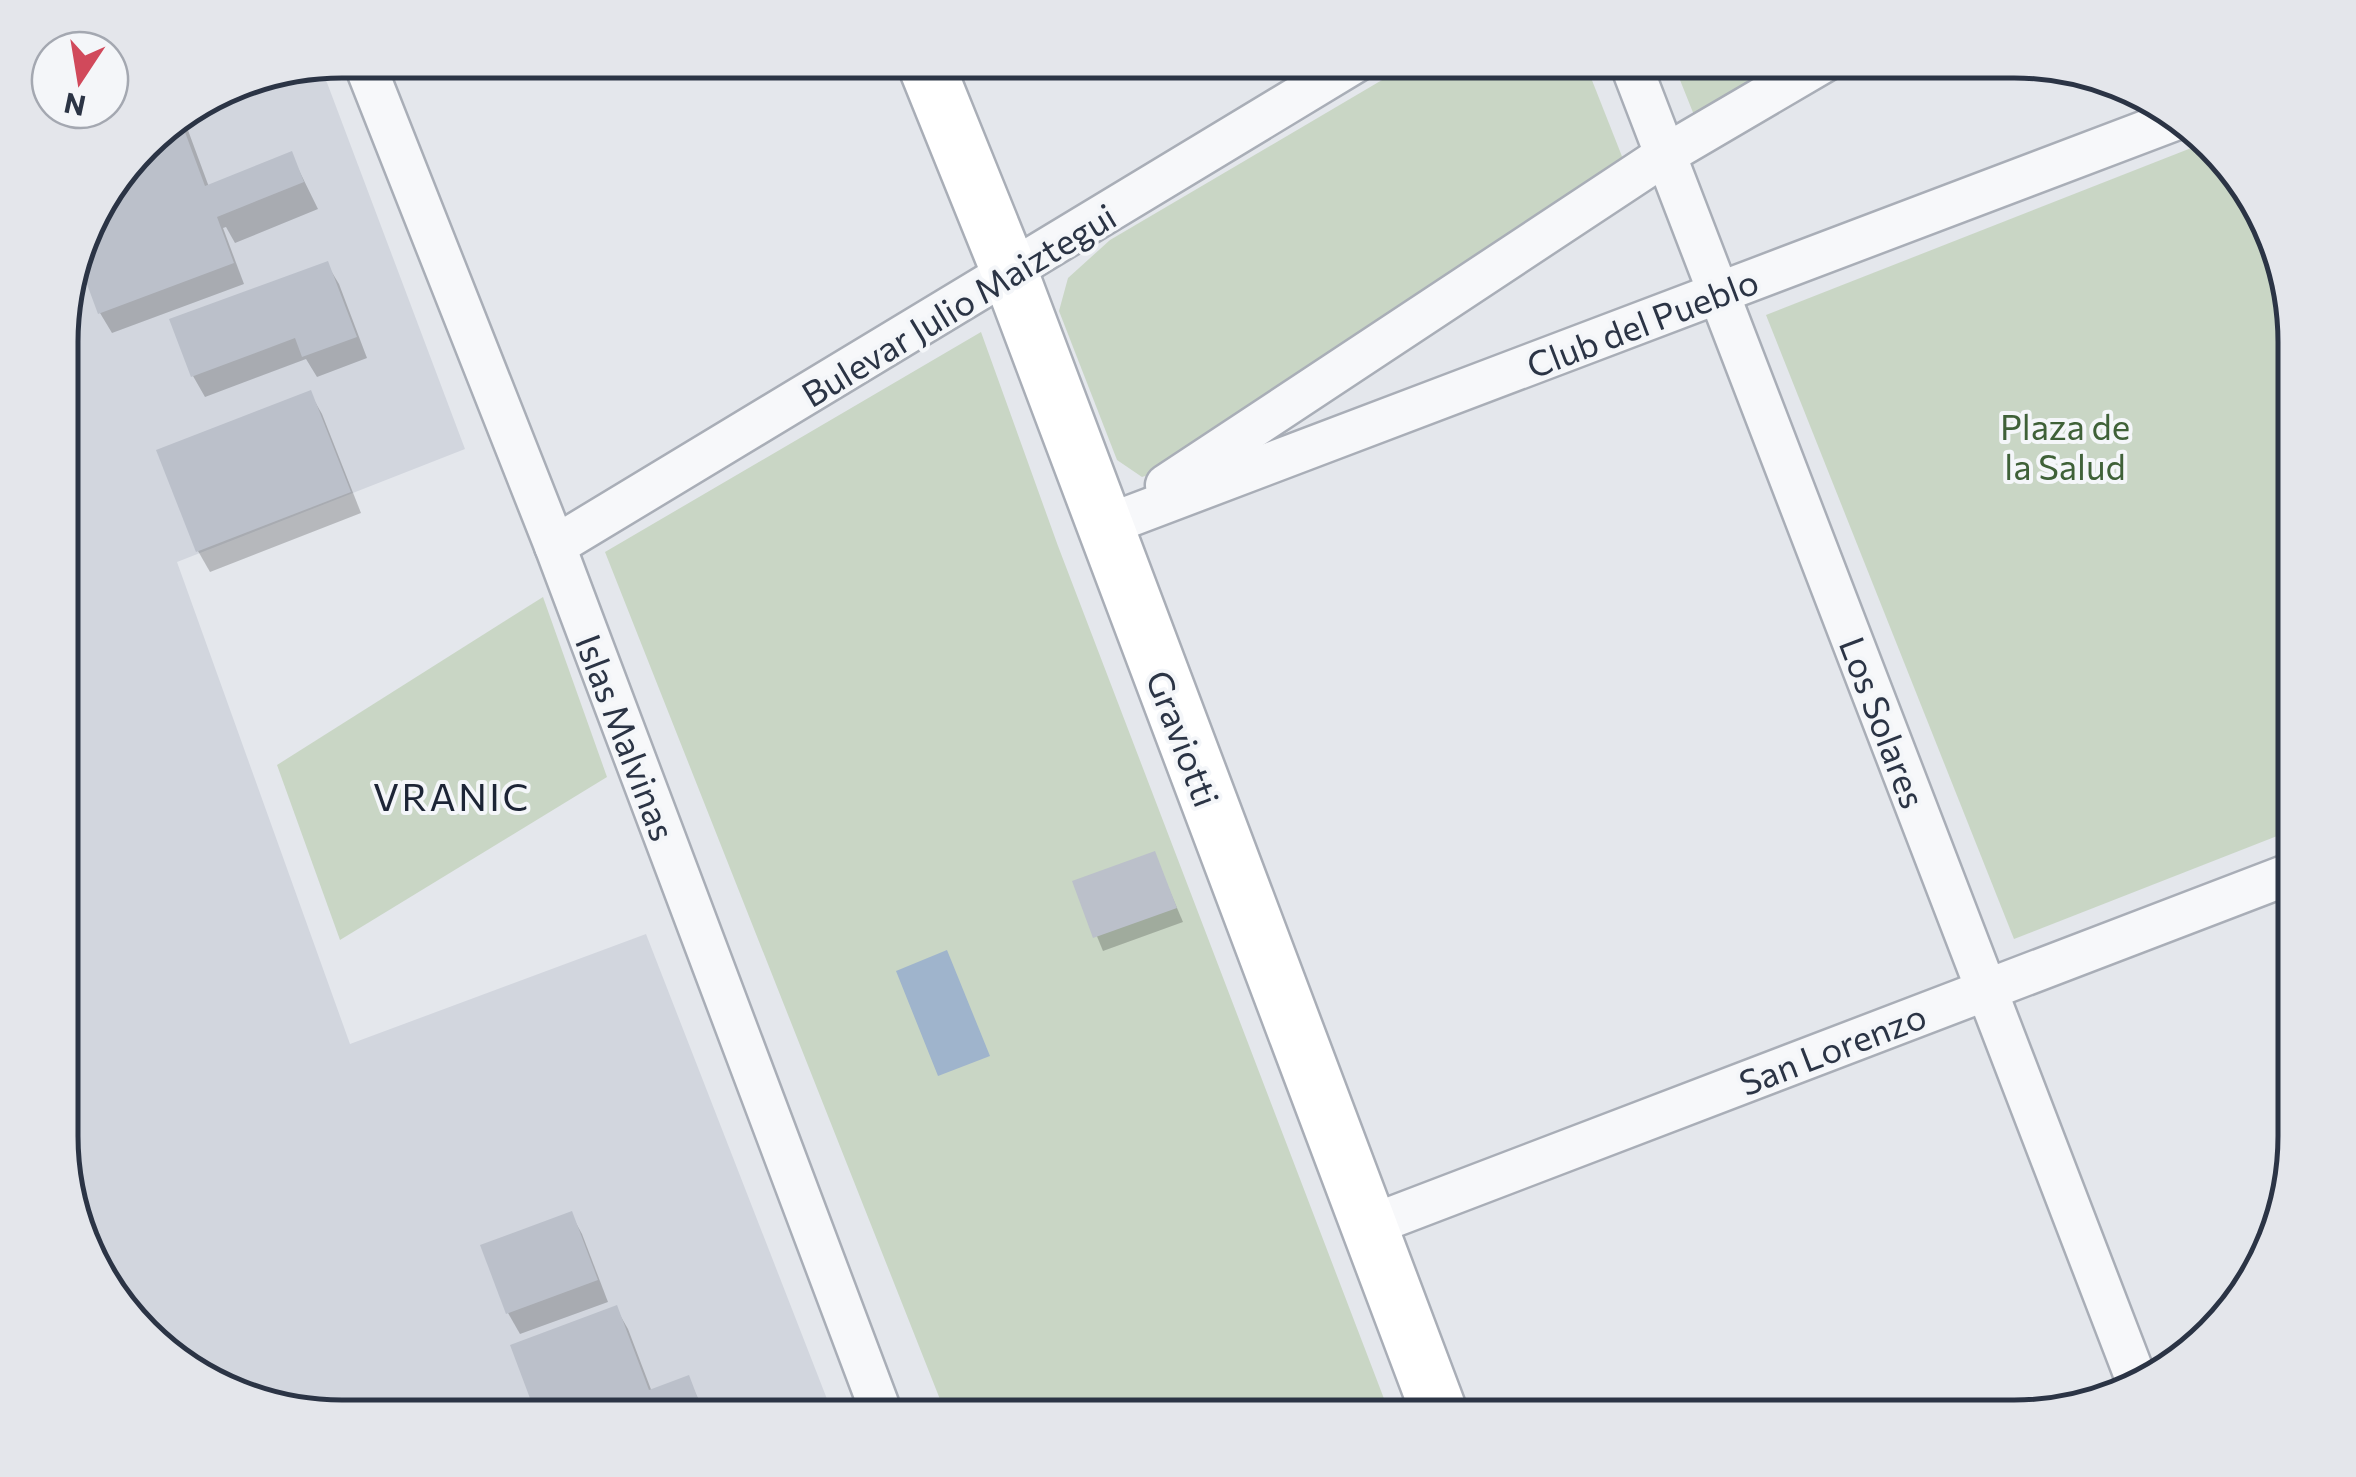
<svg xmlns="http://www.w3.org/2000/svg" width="2356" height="1477" viewBox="0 0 2356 1477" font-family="Commissioner,sans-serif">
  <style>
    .built { fill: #d2d6de }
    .green { fill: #c9d6c5 }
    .water { fill: #9fb4cc }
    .shadow { fill: #0003 }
    .building { fill: #bbc0ca }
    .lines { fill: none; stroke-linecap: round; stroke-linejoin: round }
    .street-casing { stroke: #a9aeb7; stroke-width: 45 }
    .secondary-casing { stroke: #a9aeb7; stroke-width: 60 }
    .street { stroke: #f7f8fa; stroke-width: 40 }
    .secondary { stroke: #fff; stroke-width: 55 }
    .labels { text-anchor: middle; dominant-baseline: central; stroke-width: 8; stroke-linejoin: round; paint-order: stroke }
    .street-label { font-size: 35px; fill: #2b3445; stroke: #f4f6f9 }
    .park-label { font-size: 35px; fill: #3f6138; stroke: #f4f6f9 }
    .neighbourhood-label { font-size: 38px; letter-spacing: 2.5px; fill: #1d2536; stroke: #f4f6f9 }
    .rim { fill: none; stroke: #2b3445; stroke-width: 5 }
  </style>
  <rect width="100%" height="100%" fill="#e4e7ec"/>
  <path class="built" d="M 320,64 L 465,449 L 177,562 L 350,1044 L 646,934 L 834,1417 L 341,1417 L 186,1370 L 107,1291 L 62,1171 L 62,306 L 89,217 L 156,130 L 235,81 Z"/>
  <g class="green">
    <path d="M 1416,60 L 1584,60 L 1625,164 L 1166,469 L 1142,477 L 1117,460 L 1059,311 L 1068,278 L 1110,240 Z"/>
    <path d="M 1672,60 L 1797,60 L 1696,120 Z"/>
    <path d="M 2204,143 L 2258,200 L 2295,323 L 2295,829 L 2014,939 L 1766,315 Z"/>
    <path d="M 981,332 L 1058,546 L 1391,1417 L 947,1417 L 605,552 Z"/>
    <path d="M 543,597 L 607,777 L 340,940 L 277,765 Z"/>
  </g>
  <path class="water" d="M 947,950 L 990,1056 L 938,1076 L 896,971 Z"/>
  <g class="shadow">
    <path d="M 182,114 L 209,187 L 291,154 L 318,209 L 235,243 L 226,227 L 223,228 L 244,284 L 112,333 L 100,313 L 89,217 L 156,130 Z"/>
    <path d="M 327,264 L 339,284 L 367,358 L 317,377 L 306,359 L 205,397 L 193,376 Z"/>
    <path d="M 310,393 L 322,414 L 361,513 L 210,572 L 198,551 Z"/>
    <path d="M 1154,854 L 1183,922 L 1103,951 L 1075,883 Z"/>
    <path d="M 571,1214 L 582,1234 L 608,1302 L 520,1334 L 508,1313 L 483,1247 Z"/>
    <path d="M 616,1308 L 628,1329 L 652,1392 L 688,1378 L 707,1417 L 540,1417 Z"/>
  </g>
  <g class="building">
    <path d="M 179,116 L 205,186 L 292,151 L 304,182 L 217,217 L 234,263 L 98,314 L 77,257 L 89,217 L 156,130 Z"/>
    <path d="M 328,261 L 357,337 L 302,357 L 295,338 L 191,377 L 169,319 Z"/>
    <path d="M 311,390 L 351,492 L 196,552 L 156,450 Z"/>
    <path d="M 1155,851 L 1177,908 L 1093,938 L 1072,881 Z"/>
    <path d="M 572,1211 L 598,1280 L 506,1314 L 480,1245 Z"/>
    <path d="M 617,1305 L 649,1390 L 689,1375 L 705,1417 L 537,1417 L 510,1345 Z"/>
  </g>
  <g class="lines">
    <g class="street-casing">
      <g id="street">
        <path d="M 363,60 L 555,546 L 883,1417"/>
        <path d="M 1629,60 C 1795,503 1971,942 2138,1384"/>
        <path d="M 1166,485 L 1665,155 L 1827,60"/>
        <path d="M 1104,526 L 2180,118"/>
        <path d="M 555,546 L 1359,60"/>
        <path d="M 1369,1226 L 2295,872"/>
      </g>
    </g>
    <g class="secondary-casing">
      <path id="secondary" d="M 924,60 L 1010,273 L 1441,1417"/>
    </g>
    <use href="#street" class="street"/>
    <use href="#secondary" class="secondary"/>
  </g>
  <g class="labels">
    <g class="street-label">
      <text transform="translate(958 304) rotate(-31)">Bulevar Julio Maiztegui</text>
      <text transform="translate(1642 322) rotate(-21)">Club del Pueblo</text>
      <text transform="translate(1884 722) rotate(69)">Los Solares</text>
      <text transform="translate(627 737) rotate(69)">Islas Malvinas</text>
      <text transform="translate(1184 738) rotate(69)">Graviotti</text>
      <text transform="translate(1832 1048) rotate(-21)">San Lorenzo</text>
    </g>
    <g class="park-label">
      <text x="2065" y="425">Plaza de<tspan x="2065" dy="40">la Salud</tspan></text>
    </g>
    <g class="neighbourhood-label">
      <text x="452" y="795">VRANIC</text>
    </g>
  </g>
  <path d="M0 0H2356V1477H0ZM342 78H2014A264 264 0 0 1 2278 342V1136A264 264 0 0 1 2014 1400H342A264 264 0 0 1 78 1136V342A264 264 0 0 1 342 78Z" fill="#e4e6eb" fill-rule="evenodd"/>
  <path class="rim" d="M342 78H2014A264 264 0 0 1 2278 342V1136A264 264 0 0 1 2014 1400H342A264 264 0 0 1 78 1136V342A264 264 0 0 1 342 78Z"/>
  <g transform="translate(80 80) rotate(192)"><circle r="48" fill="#f4f6f9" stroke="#a4a8b1" stroke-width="2.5"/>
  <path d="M0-8L18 38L0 25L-18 38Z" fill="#d1495b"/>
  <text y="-15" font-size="28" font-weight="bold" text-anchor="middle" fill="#2b3445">N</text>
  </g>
</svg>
